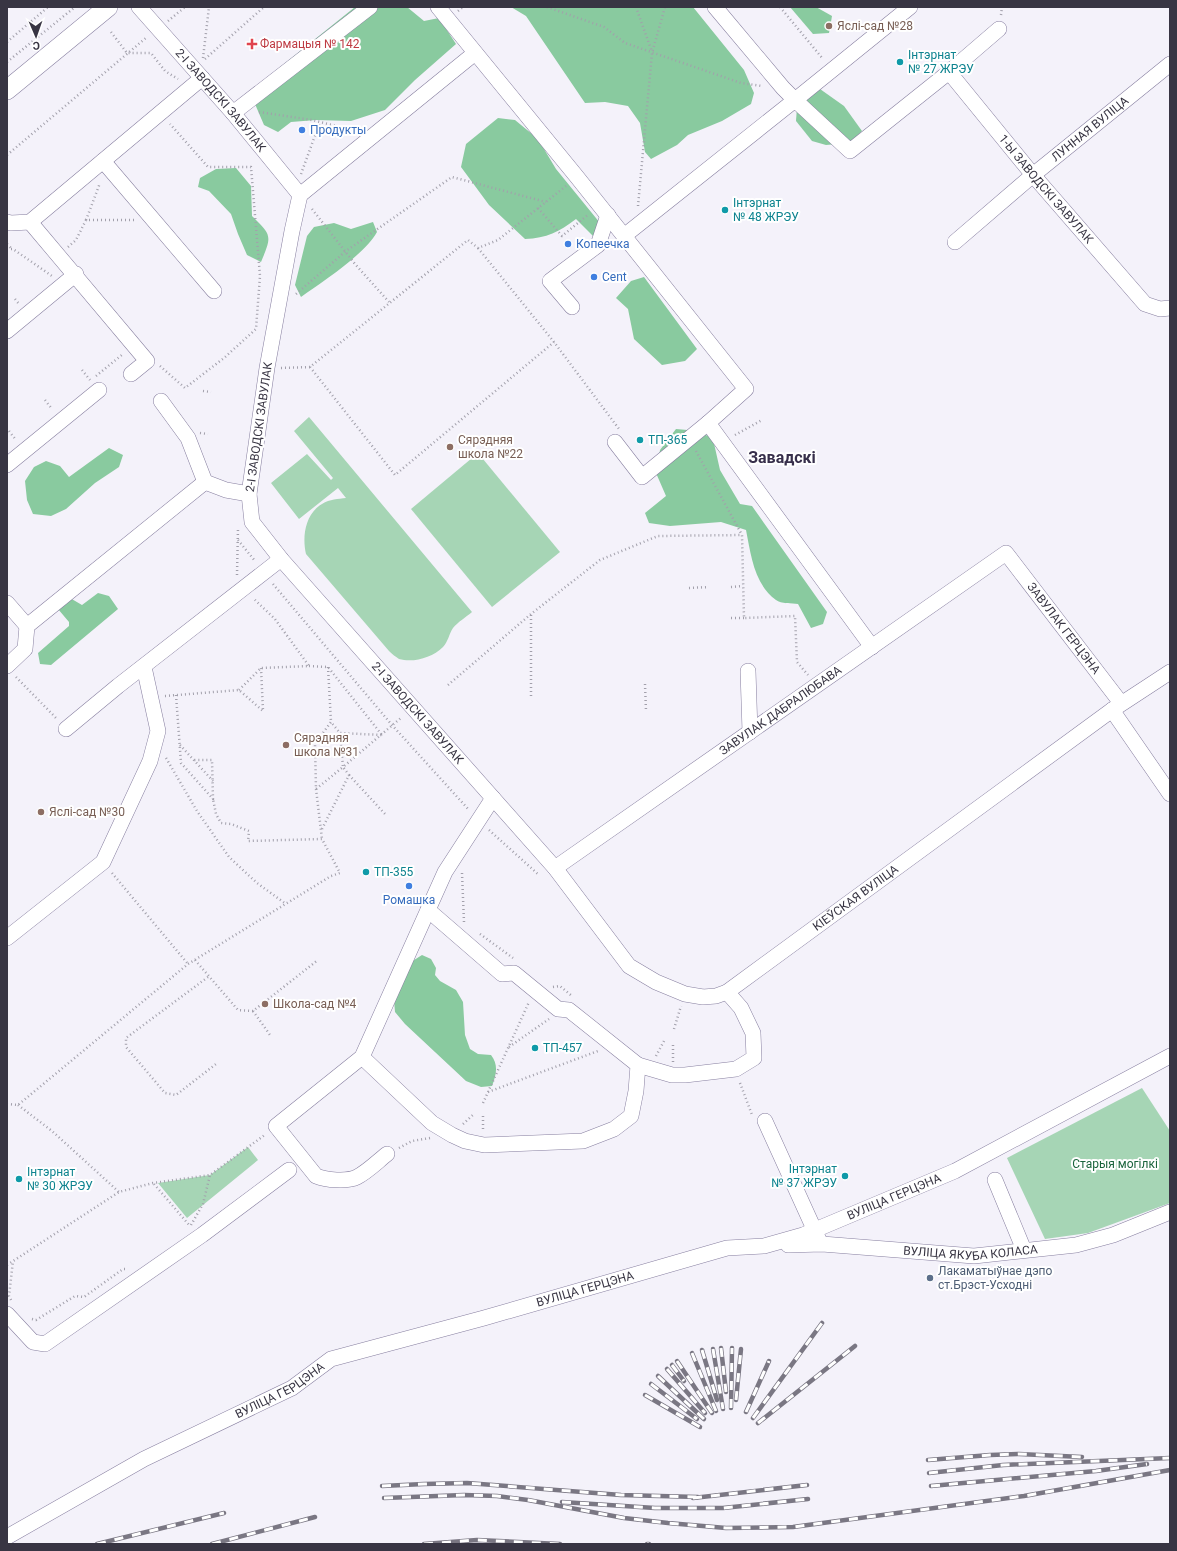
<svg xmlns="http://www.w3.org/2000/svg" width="1177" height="1551" viewBox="0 0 1177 1551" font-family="Roboto,sans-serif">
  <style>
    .green { fill: #a6d5b5 }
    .forest { fill: #89ca9f }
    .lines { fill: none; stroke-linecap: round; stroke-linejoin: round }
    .minor-casing { stroke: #877fa0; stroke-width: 16 }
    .major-casing { stroke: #877fa0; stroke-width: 20 }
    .path { stroke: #a2a0ab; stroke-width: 2.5; stroke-dasharray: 1 3; stroke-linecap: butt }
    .minor { stroke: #fff; stroke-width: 15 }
    .major { stroke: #fff; stroke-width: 19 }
    .rail-casing { stroke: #7a7783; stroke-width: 4.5 }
    .rail { stroke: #fff; stroke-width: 3; stroke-dasharray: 9; stroke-linecap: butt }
    .education-dot { fill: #8d6e63; stroke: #fff; stroke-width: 1.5 }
    .health-dot { fill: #e0444e; stroke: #fff; stroke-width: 1.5 }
    .culture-dot { fill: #0f9aa8; stroke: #fff; stroke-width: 1.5 }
    .shop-dot { fill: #3f7fe0; stroke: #fff; stroke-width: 1.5 }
    .service-dot { fill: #5c6f8a; stroke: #fff; stroke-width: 1.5 }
    .labels { text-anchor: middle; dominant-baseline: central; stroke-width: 4; stroke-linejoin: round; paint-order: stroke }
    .education-label { font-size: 12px; fill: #785e54; stroke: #fff; text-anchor: start }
    .health-label { font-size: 12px; fill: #be3a42; stroke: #fff; text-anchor: start }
    .culture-label { font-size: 12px; fill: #0d838f; stroke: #fff; text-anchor: start }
    .street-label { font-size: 12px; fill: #383543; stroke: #fff }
    .shop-label { font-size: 12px; fill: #366cbe; stroke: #fff; text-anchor: start }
    .park-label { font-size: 12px; fill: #1a643c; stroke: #fff }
    .service-label { font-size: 12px; fill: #4e5e75; stroke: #fff; text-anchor: start }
    .district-label { font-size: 16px; font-weight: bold; fill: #372f4b; stroke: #fff }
  </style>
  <rect width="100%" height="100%" fill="#f4f2fa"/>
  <g class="green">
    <path d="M 309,417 L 472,612 C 466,617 458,622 453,628 C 449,634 448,642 443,647 C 432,658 413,663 399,659 C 396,657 392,654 389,651 L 306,554 C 302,537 305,514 322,504 C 330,499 338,499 346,498 L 338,488 L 299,519 L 271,483 L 307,454 L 331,480 L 333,478 L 294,431 Z"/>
    <path d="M 478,453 L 560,552 L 492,607 L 411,509 Z"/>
    <path d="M 1142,1088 L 1170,1131 L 1170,1203 L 1088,1233 L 1045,1239 L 1007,1158 Z"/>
    <path d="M 248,1147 L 258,1160 L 187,1218 L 158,1183 L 210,1175 Z"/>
  </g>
  <g class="forest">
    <path d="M 355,7 L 407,7 L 424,21 L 439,18 L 456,44 L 415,80 L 385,110 L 351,121 L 316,120 L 291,122 L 278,132 L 264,125 L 255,104 L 264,80 Z"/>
    <path d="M 511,7 L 693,7 L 744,70 L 754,93 L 751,104 L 722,121 L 688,135 L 677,145 L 651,159 L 645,152 L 640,123 L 628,106 L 605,102 L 585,103 L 526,16 Z"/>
    <path d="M 790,7 L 816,7 L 832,16 L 829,33 L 813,34 Z"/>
    <path d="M 820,89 L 844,106 L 862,131 L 850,143 L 826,145 L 812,141 L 796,121 L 797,107 Z"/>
    <path d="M 498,118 L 515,120 L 538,139 L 556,169 L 609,234 L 597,240 L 576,219 C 559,232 547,238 525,239 L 489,205 L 461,167 L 466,144 Z"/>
    <path d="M 236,168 L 251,186 L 252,216 C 272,235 272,236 261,262 L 247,255 L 238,234 L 231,214 L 209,191 L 198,187 L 200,178 L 216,169 Z"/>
    <path d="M 373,222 L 377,232 C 364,255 322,282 301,297 L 295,285 L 307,236 L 314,227 L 334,223 L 351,229 Z"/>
    <path d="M 644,277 L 697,349 L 685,361 L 662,365 L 634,339 L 628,309 L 616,298 L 631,281 Z"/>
    <path d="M 676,429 L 699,431 L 713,439 L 720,470 L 740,504 L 752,506 L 827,612 L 823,624 L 811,628 L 798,604 C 792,603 781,604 776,600 C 754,584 751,555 746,530 L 721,522 L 670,526 L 649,523 L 645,513 L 666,496 L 656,473 L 660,450 Z"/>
    <path d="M 109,448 L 123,455 L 119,467 L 95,483 L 66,509 L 51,516 L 33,514 L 27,500 L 25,481 L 34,467 L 46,461 L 60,466 L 69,477 Z"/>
    <path d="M 98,593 L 109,596 L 118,609 L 51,665 L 40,664 L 38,653 L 69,626 L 69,622 L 58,609 L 70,598 L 82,605 Z"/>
    <path d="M 422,955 L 431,959 L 436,968 L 435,975 L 440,981 L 456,990 L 463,1002 L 465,1035 L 470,1049 L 478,1054 L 491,1055 C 499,1065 496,1075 492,1086 L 481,1087 L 466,1081 L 405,1024 L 395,1012 L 394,1000 L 411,962 Z"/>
  </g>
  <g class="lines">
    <g class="minor-casing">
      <g id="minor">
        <path id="s1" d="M 139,7 L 233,113 L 300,195 L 292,231 L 267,368 L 249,494 L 252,522 L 281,559 L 555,868 L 629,966 L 656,982 L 685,994 L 703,997 L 716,996 L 727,992 L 1112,710 L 1170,672"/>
        <path d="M 438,7 L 577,177 L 746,389 L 708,423 L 642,477 L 615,442"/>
        <path d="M 715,7 L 783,88 L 795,100 L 910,7"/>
        <path id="s2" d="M 949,72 L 1033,175 L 1145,304 L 1160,309 L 1170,308"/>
        <path d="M 233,113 L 370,7"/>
        <path d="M 103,161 L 214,291"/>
        <path d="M 300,195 L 475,53"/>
        <path d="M 7,222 L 11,223 L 30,222 L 202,78"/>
        <path d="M 30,222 L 147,361 L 131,374"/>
        <path d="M 624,236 L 795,100 L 850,151 L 949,72 L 999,29"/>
        <path id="s3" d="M 955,242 L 1033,175 L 1170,64"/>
        <path d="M 572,307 L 550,281 L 598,245 L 608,215"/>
        <path d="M 7,331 L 76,274"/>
        <path d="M 161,401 L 188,438 L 205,482"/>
        <path d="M 708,423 L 872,647"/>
        <path d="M 7,465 L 99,390"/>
        <path d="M 7,603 L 27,626"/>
        <path d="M 7,666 L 25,649 L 27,626 L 205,482 L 226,490 L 249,494"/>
        <path d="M 748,671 L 750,732"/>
        <path d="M 1112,710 L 1170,794"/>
        <path d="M 66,729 L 118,686 L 281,559"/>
        <path id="s4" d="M 555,868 L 1006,553 L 1121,703"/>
        <path d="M 7,938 L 103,862 L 150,761 L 158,731 L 144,667"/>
        <path d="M 362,1057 L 432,1123 L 452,1135 L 465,1141 L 484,1145 L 583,1141 L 614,1129 L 631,1116 L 636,1091 L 638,1065 L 569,1010 L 558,1009 L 514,973 L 502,974 L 428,910"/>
        <path d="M 638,1065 L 672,1075 L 685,1075 L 736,1069 L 754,1058 L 753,1033 L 741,1008 L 727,992"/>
        <path d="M 765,1121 L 819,1240"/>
        <path d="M 387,1154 C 377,1162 367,1172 357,1177 C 347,1182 326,1180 316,1176 L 276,1126 L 362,1057 L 445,872 L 493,798"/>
        <path d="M 995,1180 L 1024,1250"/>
        <path id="s5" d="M 788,1245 L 822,1244 L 974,1256 L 1076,1245 L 1113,1235 L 1170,1212"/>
        <path d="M 7,1314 L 33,1342 L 45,1344 L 202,1235 L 289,1170"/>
        <path id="s6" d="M 7,1537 L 144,1459 L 292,1388 L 331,1359 L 484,1318 L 727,1248 L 764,1246 L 803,1235 L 955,1171 L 1170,1056"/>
      </g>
    </g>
    <g class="major-casing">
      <path id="major" d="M 7,90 L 108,7"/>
    </g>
    <g class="path">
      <path d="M 547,7 L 604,27 L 625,43 L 741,83 L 762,86"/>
      <path d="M 636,7 L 652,52"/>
      <path d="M 780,7 L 823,59"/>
      <path d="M 458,11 L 463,7"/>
      <path d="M 1001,15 L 1002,7"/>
      <path d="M 168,21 L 185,7"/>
      <path d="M 111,32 L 127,53 L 151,53 L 165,71 L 178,79"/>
      <path d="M 7,42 L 48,7"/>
      <path d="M 203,58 L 209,7"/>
      <path d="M 205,59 L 264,7"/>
      <path d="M 7,62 L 75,7"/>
      <path d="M 259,112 L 312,120 L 356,131"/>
      <path d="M 7,155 L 147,37"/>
      <path d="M 301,174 L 320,122"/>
      <path d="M 638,206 L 652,53 L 665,7"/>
      <path d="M 538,208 L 562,236 L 589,214"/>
      <path d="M 312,209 L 355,264 L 389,302"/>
      <path d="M 86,220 L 100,183"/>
      <path d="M 7,244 L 12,249"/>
      <path d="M 68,247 L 76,240 L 86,220 L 135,220"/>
      <path d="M 478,248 L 554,342 L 619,429"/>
      <path d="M 7,249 L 13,249 L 52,276"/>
      <path d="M 296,294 L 346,251 L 452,177 L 546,202"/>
      <path d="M 15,299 L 19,304"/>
      <path d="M 160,366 L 185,388 L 224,358 L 256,329 L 260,276 L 251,167 L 208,167 L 170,124"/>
      <path d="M 310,367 L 395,475 L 554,342"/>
      <path d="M 281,368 L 310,367 L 468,240 L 478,248 L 498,240 L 566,186"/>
      <path d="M 82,370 L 90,380"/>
      <path d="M 96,376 L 123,354"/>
      <path d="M 203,391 L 211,392"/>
      <path d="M 45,400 L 52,409"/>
      <path d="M 9,431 L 16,440"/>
      <path d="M 200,433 L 208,434"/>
      <path d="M 735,435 L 762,420"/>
      <path d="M 696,451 L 742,535"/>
      <path d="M 238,540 L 255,561"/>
      <path d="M 237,575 L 238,528"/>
      <path d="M 273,584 L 392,725 L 469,810"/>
      <path d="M 731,587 L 743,586"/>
      <path d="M 689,588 L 709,587"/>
      <path d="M 731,618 L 744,618"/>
      <path d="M 309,666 L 328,667 L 382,735"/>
      <path d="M 328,667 L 331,722"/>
      <path d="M 16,677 L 57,719"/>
      <path d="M 645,684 L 646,711"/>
      <path d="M 448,685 L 531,614 L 600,560 L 658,536 L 742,535 L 744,618 L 795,616 L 797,662 L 808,675"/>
      <path d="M 239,690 L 261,668 L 309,666 L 275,619 L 253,598"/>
      <path d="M 176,695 L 181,763 L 213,799 L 212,760 L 194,760"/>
      <path d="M 165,696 L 239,690 L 263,711 L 261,668"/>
      <path d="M 531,696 L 531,615"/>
      <path d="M 340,733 L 343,767 L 402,717"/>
      <path d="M 180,745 L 213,781"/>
      <path d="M 166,758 L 197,811 L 229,857 L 257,883 L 286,904"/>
      <path d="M 349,775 L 385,814"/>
      <path d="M 316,789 L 322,839"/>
      <path d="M 322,829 L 349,775 L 343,767 L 316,789 L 315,744 L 331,722 L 340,733 L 382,735"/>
      <path d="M 489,830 L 539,875"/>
      <path d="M 112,873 L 188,964"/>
      <path d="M 462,873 L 464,922"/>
      <path d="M 480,934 L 513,958"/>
      <path d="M 195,960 L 238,1010 L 253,1011 L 318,960"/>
      <path d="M 208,977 L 126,1038 L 126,1047 L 165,1093 L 176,1095 L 216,1064"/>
      <path d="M 553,987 L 560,986 L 572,996"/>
      <path d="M 253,1011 L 270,1035"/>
      <path d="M 674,1029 L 681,1006"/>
      <path d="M 509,1047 L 549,1019"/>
      <path d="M 656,1056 L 664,1041"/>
      <path d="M 673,1062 L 673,1044"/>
      <path d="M 740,1083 L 752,1115"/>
      <path d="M 488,1092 L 598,1051"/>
      <path d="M 483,1103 L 529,1002"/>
      <path d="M 7,1104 L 18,1105 L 188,964 L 331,876 L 340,873 L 322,839 L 248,841 L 249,831 L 231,824 L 221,823 L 216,814 L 213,799"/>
      <path d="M 18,1105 L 52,1131 L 119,1192"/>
      <path d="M 483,1116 L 483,1130"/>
      <path d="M 463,1124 L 474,1114"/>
      <path d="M 399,1148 L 412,1141 L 430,1138"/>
      <path d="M 154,1184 L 190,1226"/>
      <path d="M 191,1225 L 203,1204 L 210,1175"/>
      <path d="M 7,1265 L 119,1192 L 153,1183 L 210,1175 L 266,1134"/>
      <path d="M 11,1300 L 9,1296 L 13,1261"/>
      <path d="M 32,1319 L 36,1320 L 75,1296 L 84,1297 L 123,1269 L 127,1269"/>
    </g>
    <use href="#minor" class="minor"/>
    <use href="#major" class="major"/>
    <g class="rail-casing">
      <g id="rail">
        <path d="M 721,1348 L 726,1392"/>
        <path d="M 713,1349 L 723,1409"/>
        <path d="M 702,1350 L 717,1400"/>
        <path d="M 692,1353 L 716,1411"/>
        <path d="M 677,1361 L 712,1413"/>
        <path d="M 672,1365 L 684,1381"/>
        <path d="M 667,1369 L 705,1413"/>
        <path d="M 658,1376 L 704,1419"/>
        <path d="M 651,1384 L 697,1419"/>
        <path d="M 645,1395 L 700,1427"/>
        <path d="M 736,1400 L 741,1349"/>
        <path d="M 731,1408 L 732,1348"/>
        <path d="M 746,1412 L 769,1361"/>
        <path d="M 753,1418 L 822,1323"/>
        <path d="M 758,1423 L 855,1346"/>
        <path d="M 928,1460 L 990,1455 L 1019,1454 L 1082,1457"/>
        <path d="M 929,1473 L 1003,1465 L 1170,1458"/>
        <path d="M 382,1486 L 424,1484 L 467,1483 L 621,1495 L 698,1497"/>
        <path d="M 931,1486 L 1096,1471 L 1147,1464"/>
        <path d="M 384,1498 L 464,1495 L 497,1496 L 528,1500 L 624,1518 L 668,1523 L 726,1528 L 793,1527 L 1024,1496 L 1170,1470"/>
        <path d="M 693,1498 L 807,1485"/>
        <path d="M 562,1502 L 655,1508 L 723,1508 L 808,1499"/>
        <path d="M 97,1544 L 224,1513"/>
        <path d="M 212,1544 L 315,1517"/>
        <path d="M 424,1544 L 477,1540 L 560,1544"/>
        <path d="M 647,1544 L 649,1544"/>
      </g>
    </g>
    <use href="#rail" class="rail"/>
  </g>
  <g class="education-dot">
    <circle cx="829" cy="26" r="4"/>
    <circle cx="450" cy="447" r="4"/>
    <circle cx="286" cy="745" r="4"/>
    <circle cx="41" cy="812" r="4"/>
    <circle cx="265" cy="1004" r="4"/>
  </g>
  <path class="health-dot" d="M250 38h4v4h4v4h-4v4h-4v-4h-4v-4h4z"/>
  <g class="culture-dot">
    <circle cx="900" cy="62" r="4"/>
    <circle cx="725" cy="210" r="4"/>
    <circle cx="640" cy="440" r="4"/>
    <circle cx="366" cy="872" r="4"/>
    <circle cx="535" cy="1048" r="4"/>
    <circle cx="845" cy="1176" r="4"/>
    <circle cx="19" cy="1179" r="4"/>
  </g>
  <g class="shop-dot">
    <circle cx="302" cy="130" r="4"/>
    <circle cx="568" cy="244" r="4"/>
    <circle cx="594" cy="277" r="4"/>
    <circle cx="409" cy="886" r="4"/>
  </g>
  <circle class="service-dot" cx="930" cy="1278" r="4"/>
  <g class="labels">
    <g class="education-label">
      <text x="837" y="26">Яслі-сад №28</text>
      <text x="458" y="440">Сярэдняя<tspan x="458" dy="14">школа №22</tspan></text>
      <text x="294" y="738">Сярэдняя<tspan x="294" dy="14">школа №31</tspan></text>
      <text x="49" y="812">Яслі-сад №30</text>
      <text x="273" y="1004">Школа-сад №4</text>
    </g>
    <g class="health-label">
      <text x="260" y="44">Фармацыя № 142</text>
    </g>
    <g class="culture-label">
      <text x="908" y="55">Інтэрнат<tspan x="908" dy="14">№ 27 ЖРЭУ</tspan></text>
      <text x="733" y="203">Інтэрнат<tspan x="733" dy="14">№ 48 ЖРЭУ</tspan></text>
      <text x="648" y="440">ТП-365</text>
      <text x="374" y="872">ТП-355</text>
      <text x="543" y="1048">ТП-457</text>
      <text x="837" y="1169" text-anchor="end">Інтэрнат<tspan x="837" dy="14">№ 37 ЖРЭУ</tspan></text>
      <text x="27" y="1172">Інтэрнат<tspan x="27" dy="14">№ 30 ЖРЭУ</tspan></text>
    </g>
    <g class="street-label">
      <text stroke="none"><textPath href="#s1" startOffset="124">2-І ЗАВОДСКІ ЗАВУЛАК</textPath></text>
      <text stroke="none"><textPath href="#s3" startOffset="176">ЛУННАЯ ВУЛІЦА</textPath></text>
      <text stroke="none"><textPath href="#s2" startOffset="152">1-Ы ЗАВОДСКІ ЗАВУЛАК</textPath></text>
      <text transform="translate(259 427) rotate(-82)">2-І ЗАВОДСКІ ЗАВУЛАК</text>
      <text stroke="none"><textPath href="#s4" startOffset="645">ЗАВУЛАК ГЕРЦЭНА</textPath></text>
      <text stroke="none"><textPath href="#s4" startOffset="275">ЗАВУЛАК ДАБРАЛЮБАВА</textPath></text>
      <text stroke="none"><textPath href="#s1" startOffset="832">2-І ЗАВОДСКІ ЗАВУЛАК</textPath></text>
      <text stroke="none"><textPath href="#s1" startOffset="1427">КІЕЎСКАЯ ВУЛІЦА</textPath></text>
      <text stroke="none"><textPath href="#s6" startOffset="958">ВУЛІЦА ГЕРЦЭНА</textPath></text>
      <text stroke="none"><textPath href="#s5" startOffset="183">ВУЛІЦА ЯКУБА КОЛАСА</textPath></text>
      <text stroke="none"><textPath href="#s6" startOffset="634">ВУЛІЦА ГЕРЦЭНА</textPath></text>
      <text stroke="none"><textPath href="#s6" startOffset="310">ВУЛІЦА ГЕРЦЭНА</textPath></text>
    </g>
    <g class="shop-label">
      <text x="310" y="130">Продукты</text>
      <text x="576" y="244">Копеечка</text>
      <text x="602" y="277">Cent</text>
      <text x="409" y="900" text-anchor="middle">Ромашка</text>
    </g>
    <g class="park-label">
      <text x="1115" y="1164">Старыя могілкі</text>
    </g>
    <g class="service-label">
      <text x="938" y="1271">Лакаматыўнае дэпо<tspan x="938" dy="14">ст.Брэст-Усходні</tspan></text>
    </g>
    <g class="district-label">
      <text x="782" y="457">Завадскі</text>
    </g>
  </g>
  <rect width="1177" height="1551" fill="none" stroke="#383543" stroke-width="16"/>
  <g transform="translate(36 36) rotate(178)" stroke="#ffffff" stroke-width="3" paint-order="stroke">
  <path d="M0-3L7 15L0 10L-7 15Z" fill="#383543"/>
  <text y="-6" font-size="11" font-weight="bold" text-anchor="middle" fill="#383543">С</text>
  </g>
</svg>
